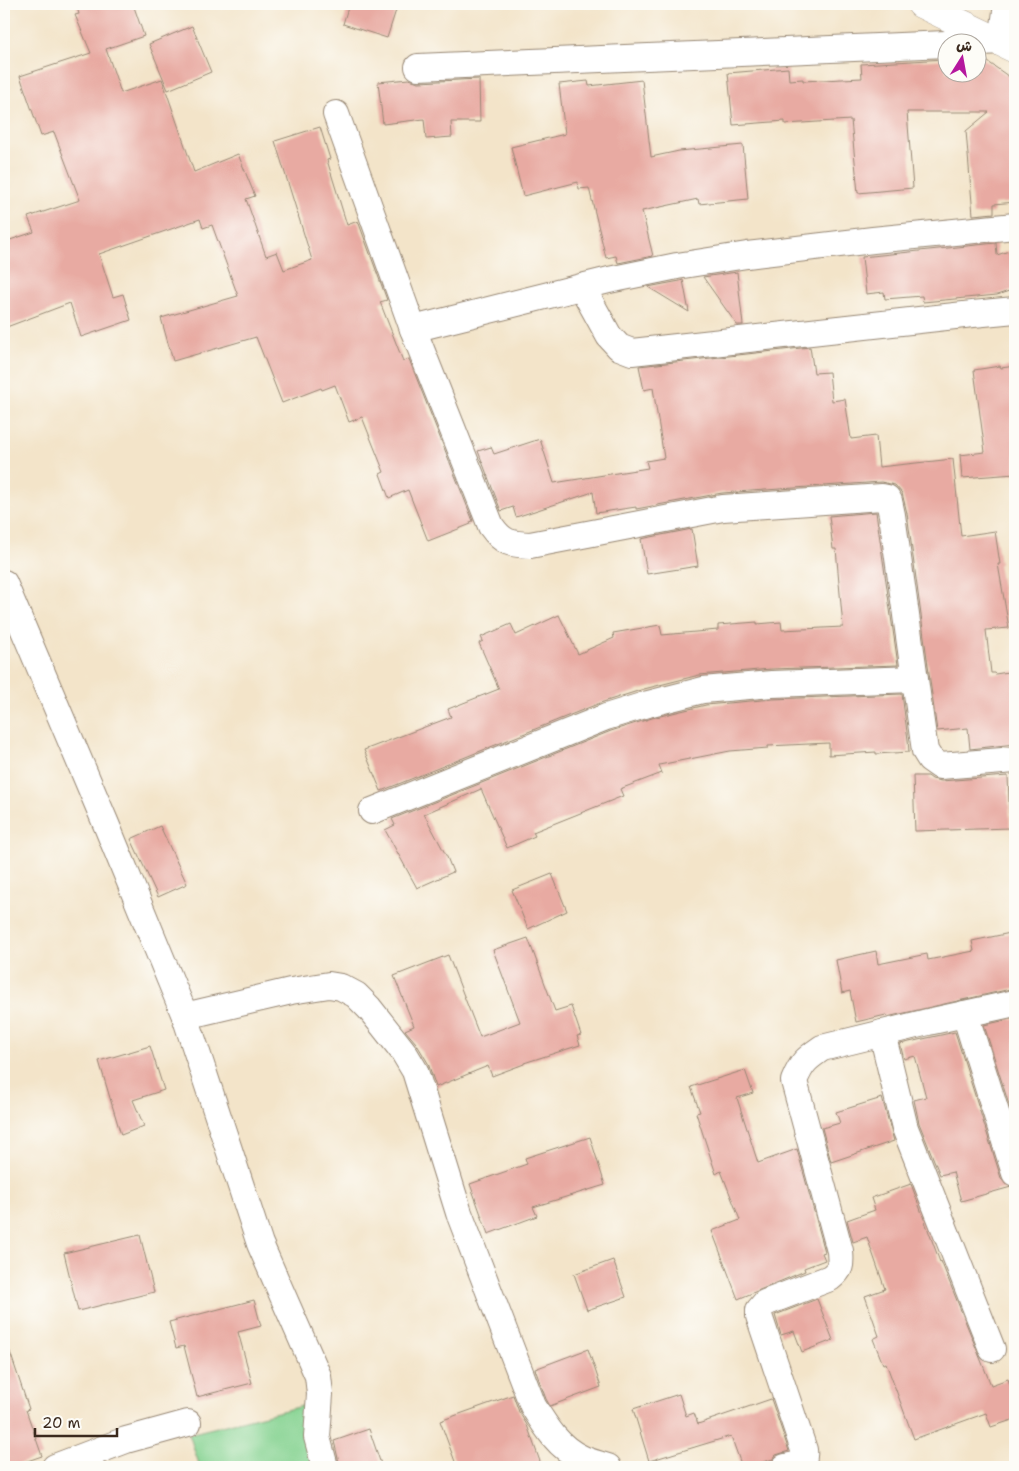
<svg xmlns="http://www.w3.org/2000/svg" width="1019" height="1471" viewBox="0 0 1019 1471" font-family="'Shantell Sans','Playpen Sans Arabic',sans-serif">
  <style>
    .green { fill: #86d392; stroke: #607e58 }
    .building { fill: #e8aaa2 }
    .lines { fill: none; stroke-linecap: round; stroke-linejoin: round }
    .street-casing { stroke: #978774; stroke-width: 28 }
    .secondary-casing { stroke: #978774; stroke-width: 29 }
    .street { stroke: #fff; stroke-width: 26 }
    .secondary { stroke: #fff; stroke-width: 28 }
  </style>
  <rect width="100%" height="100%" fill="#fdfcf7"/>
  <filter id="ink" filterUnits="userSpaceOnUse"><feTurbulence type="fractalNoise" baseFrequency=".02" numOctaves="2"/><feDisplacementMap in="SourceGraphic" scale="10" xChannelSelector="R" yChannelSelector="G"/><feConvolveMatrix kernelMatrix="1 2 1 2 8 2 1 2 1" color-interpolation-filters="sRGB"/></filter>
  <filter id="wash" filterUnits="userSpaceOnUse"><feTurbulence type="fractalNoise" baseFrequency=".0096" numOctaves="4" result="noise"/><feDisplacementMap in="SourceGraphic" scale="20" xChannelSelector="R" yChannelSelector="G"/><feGaussianBlur stdDeviation="1.12" result="paint"/><feColorMatrix in="noise" values="0 0 0 0 0 0 0 0 0 0 0 0 0 0 0 0 0 1.4 0 .05"/><feComposite in="paint" operator="in"/></filter>
  <g filter="url(#wash)">
    <rect width="100%" height="100%" fill="#f3e4c9"/>
    <path class="green" d="M 306,1405 L 310,1455 L 313,1467 L 200,1467 L 189,1434 Z"/>
    <g id="blocks">
      <g class="building">
        <path d="M 76,4 L 133,4 L 144,36 L 106,49 L 121,93 L 162,79 L 194,172 L 238,154 L 255,196 L 246,199 L 266,256 L 277,252 L 284,270 L 312,260 L 275,141 L 320,127 L 330,159 L 327,160 L 347,225 L 358,221 L 387,300 L 380,302 L 403,361 L 409,359 L 473,521 L 470,522 L 471,524 L 428,541 L 408,490 L 389,498 L 380,474 L 384,472 L 362,417 L 349,422 L 335,385 L 322,390 L 321,388 L 282,403 L 256,337 L 173,361 L 161,318 L 238,296 L 212,225 L 203,228 L 200,219 L 99,254 L 113,297 L 123,294 L 131,320 L 81,337 L 70,303 L 4,328 L 4,242 L 34,232 L 28,217 L 80,200 L 54,132 L 41,136 L 20,76 L 91,53 L 75,15 L 79,14 Z"/>
        <path d="M 349,4 L 398,4 L 387,38 L 343,24 Z"/>
        <path d="M 192,26 L 211,72 L 168,90 L 149,44 Z"/>
        <path d="M 976,57 L 981,57 L 1015,81 L 1015,202 L 994,204 L 994,213 L 973,215 L 966,131 L 989,112 L 907,112 L 913,188 L 858,193 L 851,120 L 785,124 L 785,121 L 733,125 L 728,73 L 788,68 L 789,80 L 803,79 L 803,81 L 862,78 L 861,64 L 946,59 L 946,72 L 976,72 Z"/>
        <path d="M 409,79 L 419,82 L 479,79 L 480,122 L 451,122 L 452,137 L 426,139 L 424,119 L 383,124 L 378,82 Z"/>
        <path d="M 642,80 L 651,157 L 679,151 L 743,145 L 748,199 L 699,204 L 698,199 L 642,211 L 653,256 L 618,263 L 616,256 L 606,258 L 589,188 L 579,189 L 578,182 L 523,196 L 511,147 L 565,134 L 559,84 L 588,81 L 589,86 Z"/>
        <path d="M 996,243 L 997,255 L 1015,249 L 1015,289 L 997,295 L 923,302 L 922,296 L 885,299 L 884,292 L 866,294 L 862,257 Z"/>
        <path d="M 737,272 L 743,325 L 737,325 L 703,277 Z"/>
        <path d="M 683,280 L 689,312 L 648,287 L 680,281 Z"/>
        <path d="M 810,347 L 814,373 L 829,372 L 832,401 L 845,399 L 851,439 L 876,436 L 879,467 L 953,459 L 961,536 L 995,531 L 1000,564 L 998,564 L 1009,628 L 986,630 L 991,673 L 994,673 L 995,674 L 1015,671 L 1015,744 L 970,749 L 968,728 L 937,731 L 907,513 L 902,493 L 895,485 L 881,482 L 722,493 L 636,509 L 636,507 L 596,513 L 593,492 L 516,517 L 513,507 L 501,511 L 478,451 L 491,447 L 494,454 L 540,439 L 554,483 L 648,468 L 646,461 L 664,458 L 653,388 L 644,390 L 639,366 Z"/>
        <path d="M 1000,366 L 1001,368 L 1015,366 L 1015,474 L 962,478 L 960,455 L 985,452 L 974,370 Z"/>
        <path d="M 876,512 L 898,665 L 771,669 L 699,675 L 644,689 L 600,703 L 381,791 L 364,750 L 451,717 L 448,709 L 499,689 L 479,643 L 483,641 L 481,637 L 511,624 L 516,635 L 559,615 L 578,654 L 614,638 L 613,633 L 660,625 L 662,635 L 718,630 L 718,625 L 757,622 L 757,624 L 781,622 L 782,630 L 843,627 L 836,549 L 833,549 L 829,516 Z"/>
        <path d="M 692,529 L 698,566 L 647,574 L 641,539 Z"/>
        <path d="M 902,694 L 908,740 L 909,752 L 876,754 L 876,752 L 829,755 L 829,743 L 768,746 L 768,748 L 730,751 L 659,765 L 662,773 L 620,789 L 623,796 L 533,832 L 535,836 L 507,848 L 481,789 L 424,814 L 447,857 L 453,872 L 417,888 L 385,830 L 395,825 L 392,819 L 611,731 L 652,718 L 706,705 L 773,699 Z"/>
        <path d="M 913,776 L 928,776 L 932,779 L 941,781 L 1008,776 L 1010,828 L 915,831 Z"/>
        <path d="M 160,826 L 187,884 L 158,897 L 131,839 Z"/>
        <path d="M 552,874 L 567,911 L 528,929 L 512,890 Z"/>
        <path d="M 1015,932 L 1015,988 L 887,1017 L 886,1015 L 856,1022 L 850,991 L 842,993 L 836,960 L 876,951 L 878,964 L 927,954 L 928,960 L 974,951 L 972,941 Z"/>
        <path d="M 528,938 L 555,1011 L 571,1006 L 581,1035 L 577,1036 L 580,1045 L 524,1063 L 524,1064 L 492,1076 L 488,1066 L 436,1087 L 428,1063 L 416,1043 L 405,1030 L 414,1026 L 394,976 L 448,955 L 480,1037 L 520,1022 L 493,950 Z"/>
        <path d="M 1015,1018 L 1015,1124 L 984,1025 Z"/>
        <path d="M 955,1032 L 1001,1178 L 1005,1184 L 1011,1187 L 961,1201 L 953,1172 L 940,1175 L 919,1123 L 914,1100 L 926,1097 L 915,1056 L 904,1059 L 900,1044 Z"/>
        <path d="M 150,1046 L 164,1090 L 133,1100 L 144,1126 L 121,1135 L 99,1061 Z"/>
        <path d="M 745,1070 L 753,1093 L 737,1098 L 758,1163 L 797,1149 L 825,1252 L 822,1253 L 825,1260 L 804,1268 L 805,1271 L 738,1299 L 712,1231 L 740,1220 L 721,1171 L 716,1174 L 696,1113 L 700,1112 L 691,1087 Z"/>
        <path d="M 882,1098 L 894,1141 L 831,1162 L 822,1128 L 840,1123 L 836,1112 Z"/>
        <path d="M 590,1137 L 605,1185 L 533,1207 L 537,1216 L 488,1234 L 470,1184 L 527,1164 L 525,1158 Z"/>
        <path d="M 911,1184 L 940,1262 L 941,1261 L 991,1385 L 1008,1379 L 1015,1399 L 1015,1419 L 991,1427 L 986,1413 L 914,1439 L 886,1363 L 883,1364 L 873,1339 L 879,1336 L 865,1296 L 885,1289 L 867,1237 L 853,1242 L 847,1220 L 875,1210 L 871,1198 Z"/>
        <path d="M 140,1235 L 154,1292 L 78,1311 L 64,1253 Z"/>
        <path d="M 613,1260 L 626,1297 L 587,1310 L 574,1274 Z"/>
        <path d="M 817,1299 L 833,1340 L 802,1352 L 794,1331 L 781,1335 L 775,1315 Z"/>
        <path d="M 254,1300 L 261,1326 L 238,1332 L 252,1383 L 197,1397 L 184,1346 L 176,1348 L 169,1322 Z"/>
        <path d="M 4,1346 L 8,1346 L 29,1409 L 26,1410 L 42,1456 L 10,1467 L 4,1467 Z"/>
        <path d="M 588,1349 L 601,1387 L 550,1406 L 546,1399 L 535,1369 Z"/>
        <path d="M 679,1394 L 686,1416 L 694,1413 L 698,1424 L 771,1399 L 789,1451 L 776,1455 L 773,1459 L 748,1467 L 742,1467 L 731,1436 L 649,1461 L 633,1409 Z"/>
        <path d="M 513,1395 L 519,1412 L 527,1425 L 542,1467 L 457,1467 L 440,1421 Z"/>
        <path d="M 369,1429 L 382,1467 L 340,1467 L 334,1441 Z"/>
      </g>
    </g>
  </g>
  <g filter="url(#ink)">
    <use href="#blocks" fill-opacity="0" stroke="#978774" stroke-width="1"/>
    <g class="lines">
      <g class="street-casing">
        <g id="street">
          <path d="M 981,42 L 1002,41 L 1007,4"/>
          <path d="M 418,67 L 946,44"/>
          <path d="M 336,114 L 413,329 L 491,526 C 503,543 510,544 530,545 L 723,508 L 882,497 L 887,498 L 889,501 L 892,515 L 925,751 L 930,759 L 940,766 L 1015,760"/>
          <path d="M 582,287 L 609,336 L 619,347 L 632,352 L 973,314 L 1015,310"/>
          <path d="M 413,329 L 609,280 L 677,266 L 747,255 L 873,240 L 1015,226"/>
          <path d="M 4,583 L 106,824 L 185,1016 L 260,1244 L 318,1376 L 320,1394 L 317,1437 L 325,1467"/>
          <path d="M 372,811 L 606,717 L 648,704 L 703,690 L 772,684 L 915,679"/>
          <path d="M 965,1014 L 1015,1173"/>
          <path d="M 185,1016 L 291,991 L 329,985 L 341,987 L 356,995 L 369,1008 L 403,1051 L 415,1071 L 459,1213 L 533,1406 C 546,1427 558,1447 581,1458 C 589,1462 599,1464 608,1467"/>
          <path d="M 882,1033 L 905,1128 L 992,1349"/>
          <path d="M 55,1467 L 126,1440 L 188,1423"/>
          <path d="M 785,1467 C 797,1465 806,1464 804,1450 L 759,1316 L 759,1310 L 765,1303 L 830,1278 C 842,1269 841,1264 840,1251 L 794,1081 C 802,1062 806,1059 822,1048 L 928,1022 L 1015,1003"/>
        </g>
      </g>
      <g class="secondary-casing">
        <path id="secondary" d="M 921,4 L 1015,49"/>
      </g>
      <use href="#street" class="street"/>
      <use href="#secondary" class="secondary"/>
    </g>
  </g>
  <rect width="1019" height="1471" fill="none" stroke="#fdfcf7" stroke-width="20"/>
  <g transform="translate(962 58) rotate(11)"><circle r="24" fill="#fdfcf7" stroke="#afa8a0"/>
  <path d="M0-4L9 19L0 12L-9 19Z" fill="#b5179e"/>
  <text y="-8" font-size="14" font-weight="bold" text-anchor="middle" fill="#3b2a1e">ش</text>
  </g>
  <path d="M35 1428v8h82v-8" fill="none" stroke="#3b2a1e" stroke-width="2.5"/>
  <text x="42" y="1428" font-size="15" fill="#3b2a1e" stroke="#fdfcf7" stroke-width="4" paint-order="stroke">20 m</text>
</svg>
